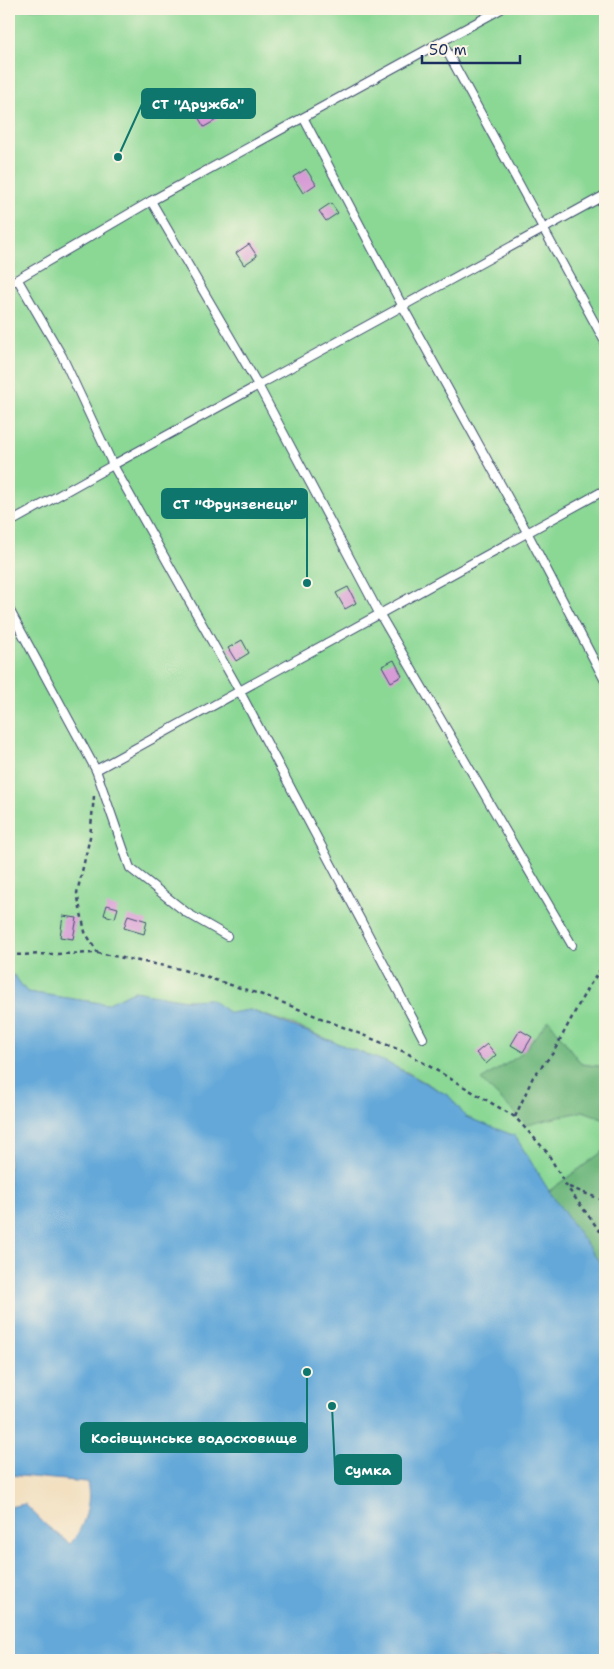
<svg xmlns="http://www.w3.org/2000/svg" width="614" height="1669" viewBox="0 0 614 1669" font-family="'Shantell Sans',sans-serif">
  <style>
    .green { fill: #8bd895; stroke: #53847a }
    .forest { fill: #70b87e; stroke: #46746e }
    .water { fill: #63a8d9; stroke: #3f6c9c }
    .building { fill: #d79bd5 }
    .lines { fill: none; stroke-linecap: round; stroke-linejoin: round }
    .lane-casing { stroke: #3b4a6d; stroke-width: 10 }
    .path { stroke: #3b4a6d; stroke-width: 2.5; stroke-dasharray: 4 4; stroke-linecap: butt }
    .lane { stroke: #fff; stroke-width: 8 }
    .leader { fill: none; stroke: #0f766e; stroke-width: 2 }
    .callout-dot { fill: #0f766e; stroke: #fcf5e5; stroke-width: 2 }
    .callout { fill: #0f766e; stroke: #0f766e; stroke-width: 2 }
    .callout-label { font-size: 14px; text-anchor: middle; font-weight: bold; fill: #fff }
  </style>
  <rect width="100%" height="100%" fill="#fcf5e5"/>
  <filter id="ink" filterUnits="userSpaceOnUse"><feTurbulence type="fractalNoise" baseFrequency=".02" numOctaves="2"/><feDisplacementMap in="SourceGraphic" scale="10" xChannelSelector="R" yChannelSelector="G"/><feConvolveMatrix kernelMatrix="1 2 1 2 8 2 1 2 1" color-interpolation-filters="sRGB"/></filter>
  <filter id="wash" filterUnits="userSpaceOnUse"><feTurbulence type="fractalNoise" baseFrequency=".0096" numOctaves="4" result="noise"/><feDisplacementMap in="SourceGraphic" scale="20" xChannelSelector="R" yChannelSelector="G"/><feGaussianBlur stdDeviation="1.12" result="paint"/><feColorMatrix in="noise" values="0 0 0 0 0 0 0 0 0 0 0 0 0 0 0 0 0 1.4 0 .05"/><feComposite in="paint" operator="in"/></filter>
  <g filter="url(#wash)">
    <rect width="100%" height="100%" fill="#f2e0c1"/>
    <path class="green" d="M 9,9 L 605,9 L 605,1067 L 581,1064 L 549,1021 L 519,1056 L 481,1080 L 527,1124 L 583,1111 L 605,1119 L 605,1150 L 549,1191 L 515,1136 L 466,1117 L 449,1096 L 407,1072 L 291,1024 L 250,1010 L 230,1013 L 210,999 L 185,1000 L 134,991 L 107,1004 L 27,992 L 14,976 L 9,976 Z"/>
    <g class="forest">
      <path d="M 549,1020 L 581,1064 L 605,1067 L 605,1119 L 583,1111 L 527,1125 L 481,1080 L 519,1056 Z"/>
      <path d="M 605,1150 L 605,1263 L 599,1264 L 549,1191 Z"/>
    </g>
    <path class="water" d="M 14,975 L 27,992 L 107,1004 L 134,991 L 185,1000 L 210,999 L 230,1013 L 250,1010 L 386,1062 L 449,1096 L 466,1117 L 515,1136 L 549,1191 L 605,1270 L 605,1660 L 9,1660 L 9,1507 L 25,1504 L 47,1526 L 70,1544 C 84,1528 92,1503 87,1482 L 9,1475 L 9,976 Z"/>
    <g id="blocks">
      <g class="building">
        <path d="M 207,100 L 218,119 L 204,127 L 193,108 Z"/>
        <path d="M 306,169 L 316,184 L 303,193 L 293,177 Z"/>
        <path d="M 331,203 L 338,213 L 326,221 L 319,211 Z"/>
        <path d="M 249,244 L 257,256 L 244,265 L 236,253 Z"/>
        <path d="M 348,587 L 356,603 L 345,609 L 336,593 Z"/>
        <path d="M 242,640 L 249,653 L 236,661 L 228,648 Z"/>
        <path d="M 394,660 L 402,676 L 391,682 L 382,666 Z"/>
        <path d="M 107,905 L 118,908 L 115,918 L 104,915 Z"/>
        <path d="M 128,915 L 147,921 L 144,934 L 124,928 Z"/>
        <path d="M 63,916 L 77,918 L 73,939 L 60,937 Z"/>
        <path d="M 520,1030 L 532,1037 L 523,1052 L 511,1045 Z"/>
        <path d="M 487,1044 L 496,1055 L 486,1064 L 476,1053 Z"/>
      </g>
    </g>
  </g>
  <g filter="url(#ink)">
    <use href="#blocks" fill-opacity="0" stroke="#3b4a6d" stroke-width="1"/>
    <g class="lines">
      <g class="lane-casing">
        <g id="lane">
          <path d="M 442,42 L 605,342"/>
          <path d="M 304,119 L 403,307 L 527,532 L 605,681"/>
          <path d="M 151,201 L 258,385 L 379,613 L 572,945"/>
          <path d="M 9,284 L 151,201 L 501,9"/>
          <path d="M 9,523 L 113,465 L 62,356 L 18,280"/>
          <path d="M 9,609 L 96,770 L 130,868 L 187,913 L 227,936"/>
          <path d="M 96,770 L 605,490"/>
          <path d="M 423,1038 L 239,690 L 113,465 L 605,195"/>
        </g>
      </g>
      <g class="path">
        <path d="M 94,796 L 90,837 L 77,893 L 85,932 L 98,953"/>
        <path d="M 9,955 L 98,953 L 180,969 L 269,997 L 407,1053 L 515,1117 L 547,1152 L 567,1187 L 605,1238"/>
        <path d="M 515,1117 L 533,1077 L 553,1053 L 587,989 L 605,963"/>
        <path d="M 569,1187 L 605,1201"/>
      </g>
      <use href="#lane" class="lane"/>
    </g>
  </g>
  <path class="leader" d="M118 157L142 104M307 583L307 504M307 1372L307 1438M332 1406L335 1470"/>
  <g class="callout-dot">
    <circle cx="118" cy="157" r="5"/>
    <circle cx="307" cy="583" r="5"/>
    <circle cx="307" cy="1372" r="5"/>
    <circle cx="332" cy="1406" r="5"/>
  </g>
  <g class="callout">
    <rect x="142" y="89" width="113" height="29" rx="5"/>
    <rect x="162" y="489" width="145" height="29" rx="5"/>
    <rect x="81" y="1423" width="226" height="29" rx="5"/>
    <rect x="335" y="1455" width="66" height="29" rx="5"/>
  </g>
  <g class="callout-label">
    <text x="198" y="109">СТ "Дружба"</text>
    <text x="235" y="509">СТ "Фрунзенець"</text>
    <text x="194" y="1443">Косівщинське водосховище</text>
    <text x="368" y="1475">Сумка</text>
  </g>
  <rect width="614" height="1669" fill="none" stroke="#fcf5e5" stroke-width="30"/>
  <path d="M422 55v8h98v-8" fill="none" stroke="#1b2f5e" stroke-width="2.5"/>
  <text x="429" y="55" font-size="15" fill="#1b2f5e" stroke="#fcf5e5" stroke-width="4" paint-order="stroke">50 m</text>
</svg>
